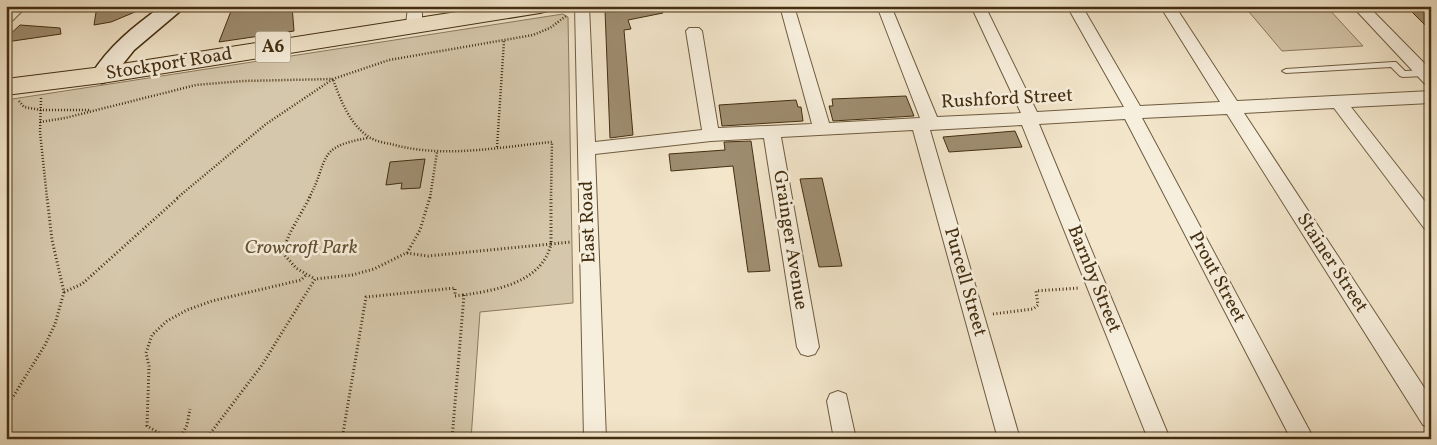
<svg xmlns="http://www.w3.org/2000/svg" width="1437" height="445" viewBox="0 0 1437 445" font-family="Vollkorn,serif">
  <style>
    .green { fill: #d5c7ab; stroke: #8c7a5e }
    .building { fill: #9f8e71; stroke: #432e10 }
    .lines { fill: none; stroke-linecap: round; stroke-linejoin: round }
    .lane-casing { stroke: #6f5c3f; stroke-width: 2 }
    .street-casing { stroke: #6f5c3f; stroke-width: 2 }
    .secondary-casing { stroke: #432e10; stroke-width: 3 }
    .highway-casing { stroke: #432e10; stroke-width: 2 }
    .path-far1 { stroke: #432e10; stroke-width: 2.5; stroke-dasharray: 1 2; stroke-linecap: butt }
    .path { stroke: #432e10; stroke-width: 3; stroke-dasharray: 1 2.5; stroke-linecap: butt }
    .lane { fill: #f7efdd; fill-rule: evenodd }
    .street { fill: #f7efdd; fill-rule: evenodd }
    .secondary { fill: #f7efdd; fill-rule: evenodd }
    .highway { fill: #f3e6cb; fill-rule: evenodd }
    .labels { text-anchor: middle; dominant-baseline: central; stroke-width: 5; stroke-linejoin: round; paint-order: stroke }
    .shield { fill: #f7efdd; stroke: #79684e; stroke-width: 1 }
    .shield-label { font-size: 18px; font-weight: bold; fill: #432e10 }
    .street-label { font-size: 19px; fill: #432e10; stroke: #f7efdd }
    .park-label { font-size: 19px; font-style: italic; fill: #604d2f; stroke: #f7efdd }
  </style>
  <rect width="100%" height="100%" fill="#f3e6cb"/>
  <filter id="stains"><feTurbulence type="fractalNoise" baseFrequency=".004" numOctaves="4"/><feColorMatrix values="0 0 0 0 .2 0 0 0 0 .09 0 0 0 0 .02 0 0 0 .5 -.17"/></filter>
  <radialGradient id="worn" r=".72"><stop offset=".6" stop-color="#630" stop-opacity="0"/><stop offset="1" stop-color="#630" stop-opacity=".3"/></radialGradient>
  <g class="green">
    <path d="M 1244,6 L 1326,6 L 1363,46 L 1282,51 Z"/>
    <path d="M 563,14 L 568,17 L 573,303 L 480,312 L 471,439 L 6,439 L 6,100 Z"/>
  </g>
  <g class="building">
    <path d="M 97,6 L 147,6 L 147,7 L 111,22 L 94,25 Z"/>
    <path d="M 233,6 L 292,6 L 294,31 L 219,42 Z"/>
    <path d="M 624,6 L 662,6 L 663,13 L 628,20 L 631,29 L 624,30 L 633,135 L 610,138 L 605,10 Z"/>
    <path d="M 1406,6 L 1431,6 L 1431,31 Z"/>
    <path d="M 20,25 L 60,28 L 61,34 L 6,42 L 6,38 Z"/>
    <path d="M 906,96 L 914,116 L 833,121 L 829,106 L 833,106 L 832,99 Z"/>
    <path d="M 796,100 L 798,107 L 801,107 L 803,121 L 722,126 L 719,105 Z"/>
    <path d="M 1015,131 L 1022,147 L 949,152 L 943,137 Z"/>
    <path d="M 751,141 L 770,271 L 748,272 L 733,166 L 671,171 L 669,154 L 725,150 L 724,142 Z"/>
    <path d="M 425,159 L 420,188 L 401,189 L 402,183 L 386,185 L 390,162 Z"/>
    <path d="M 822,178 L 842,266 L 819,267 L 800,179 Z"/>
  </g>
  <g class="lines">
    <g class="lane-casing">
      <path id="lane" d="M 1393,62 L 1396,62 L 1405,71 L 1424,70 L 1428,73 L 1424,76 L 1403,77 L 1400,76 L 1391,67 L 1286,73 L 1282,71 L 1286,69 Z"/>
    </g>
    <g class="street-casing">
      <g id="street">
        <path d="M 11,6 L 27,6 L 11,22 L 6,24 L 6,11 Z"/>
        <path d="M 408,6 L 422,6 L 422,25 L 419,28 L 409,28 L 406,25 Z"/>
        <path d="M 575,6 L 589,6 L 595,142 L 702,130 L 686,31 L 689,28 L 699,28 L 702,31 L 718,128 L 812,124 L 780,6 L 794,6 L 829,123 L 920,118 L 877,6 L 891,6 L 937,117 L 1021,113 L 971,6 L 985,6 L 1037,112 L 1124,107 L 1067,6 L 1082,6 L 1140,106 L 1220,102 L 1160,6 L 1175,6 L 1237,101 L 1431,91 L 1431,103 L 1351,107 L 1431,209 L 1431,230 L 1424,228 L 1334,108 L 1244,113 L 1431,398 L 1431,428 L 1423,425 L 1227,114 L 1142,118 L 1314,439 L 1291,439 L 1125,119 L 1039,124 L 1170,439 L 1148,439 L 1022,125 L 930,130 L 1020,439 L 998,439 L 913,130 L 781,137 L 819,347 L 815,354 L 808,356 L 801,354 L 797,347 L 764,138 L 711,141 L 595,154 L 606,439 L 584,439 Z"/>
        <path d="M 1352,6 L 1368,6 L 1431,70 L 1431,85 L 1425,84 Z"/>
        <path d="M 838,391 L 846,394 L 856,439 L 834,439 L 827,401 L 830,394 Z"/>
      </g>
    </g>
    <g class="secondary-casing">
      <path id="secondary" d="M 162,6 L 186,6 L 134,50 L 110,80 L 102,83 L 94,80 L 91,75 C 109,46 134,26 162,6 Z"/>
    </g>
    <g class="highway-casing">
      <path id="highway" d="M 495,6 L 551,6 L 548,11 L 540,13 L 102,83 L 6,95 L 6,79 L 102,67 Z"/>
    </g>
    <g class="path-far1">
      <path d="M 41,98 L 40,132 L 47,198"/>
      <path d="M 19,101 L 24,107 L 41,110 L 90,110"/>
      <path d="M 40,122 L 65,118 L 196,85 L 242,81 L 333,79 L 389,60 L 533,35 L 550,28 L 566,16"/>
      <path d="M 497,147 L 504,41"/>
      <path d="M 177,198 L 266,124 L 333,79 C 340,99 350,125 369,137 C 375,141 384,143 391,144 C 443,159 499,147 552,142 L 551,198"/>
      <path d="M 309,198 C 330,159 315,147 368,138"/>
      <path d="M 430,198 L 437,152"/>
    </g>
    <g class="path">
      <path d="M 310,197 L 290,233 L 282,252 L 296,268 L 315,279"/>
      <path d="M 407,253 L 420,230 L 430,197"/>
      <path d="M 64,292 L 82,284 L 179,197"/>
      <path d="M 993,314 L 1033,309 L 1038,305 L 1036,291 L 1079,288"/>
      <path d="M 6,408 L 45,345 L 55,324 L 64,292 L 52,240 L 47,197"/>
      <path d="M 179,439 L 164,436 L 147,426 L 149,366 L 146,353 L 152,335 L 167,321 L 187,310 L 212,301 L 301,280 L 306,275"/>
      <path d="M 180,439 L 187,425 L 190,409"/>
      <path d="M 206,439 L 262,365 L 315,279 L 352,275 L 374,269 L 406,253 L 428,256 L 551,244 L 551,197"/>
      <path d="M 342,439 L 366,297 L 455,288 L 455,296 L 464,295"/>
      <path d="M 452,439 L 464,295 C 498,290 542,282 551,244 L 571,242"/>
    </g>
    <use href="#lane" class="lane"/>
    <use href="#street" class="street"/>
    <use href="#secondary" class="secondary"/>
    <use href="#highway" class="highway"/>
  </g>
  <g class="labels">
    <rect class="shield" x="255.5" y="31.5" width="35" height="31" rx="4"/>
    <g class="shield-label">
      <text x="273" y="47">A6</text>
    </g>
    <g class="street-label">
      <text transform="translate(169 64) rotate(-9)">Stockport Road</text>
      <text transform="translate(1007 99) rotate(-3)">Rushford Street</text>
      <text transform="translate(588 222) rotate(-92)">East Road</text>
      <text transform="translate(790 240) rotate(81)">Grainger Avenue</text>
      <text transform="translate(1332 263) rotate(57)">Stainer Street</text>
      <text transform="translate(1217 277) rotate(62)">Prout Street</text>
      <text transform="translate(1094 279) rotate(68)">Barnby Street</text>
      <text transform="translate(965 282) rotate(74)">Purcell Street</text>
    </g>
    <g class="park-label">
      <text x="301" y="248">Crowcroft Park</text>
    </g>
  </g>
  <rect width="1437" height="445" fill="none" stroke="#f3e6cb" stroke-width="25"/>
  <rect x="8" y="8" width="1422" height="430" fill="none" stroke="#432e10" stroke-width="2.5"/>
  <rect x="12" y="12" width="1412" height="420" fill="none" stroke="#432e10"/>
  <rect width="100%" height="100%" filter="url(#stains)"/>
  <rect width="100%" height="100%" fill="url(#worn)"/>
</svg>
